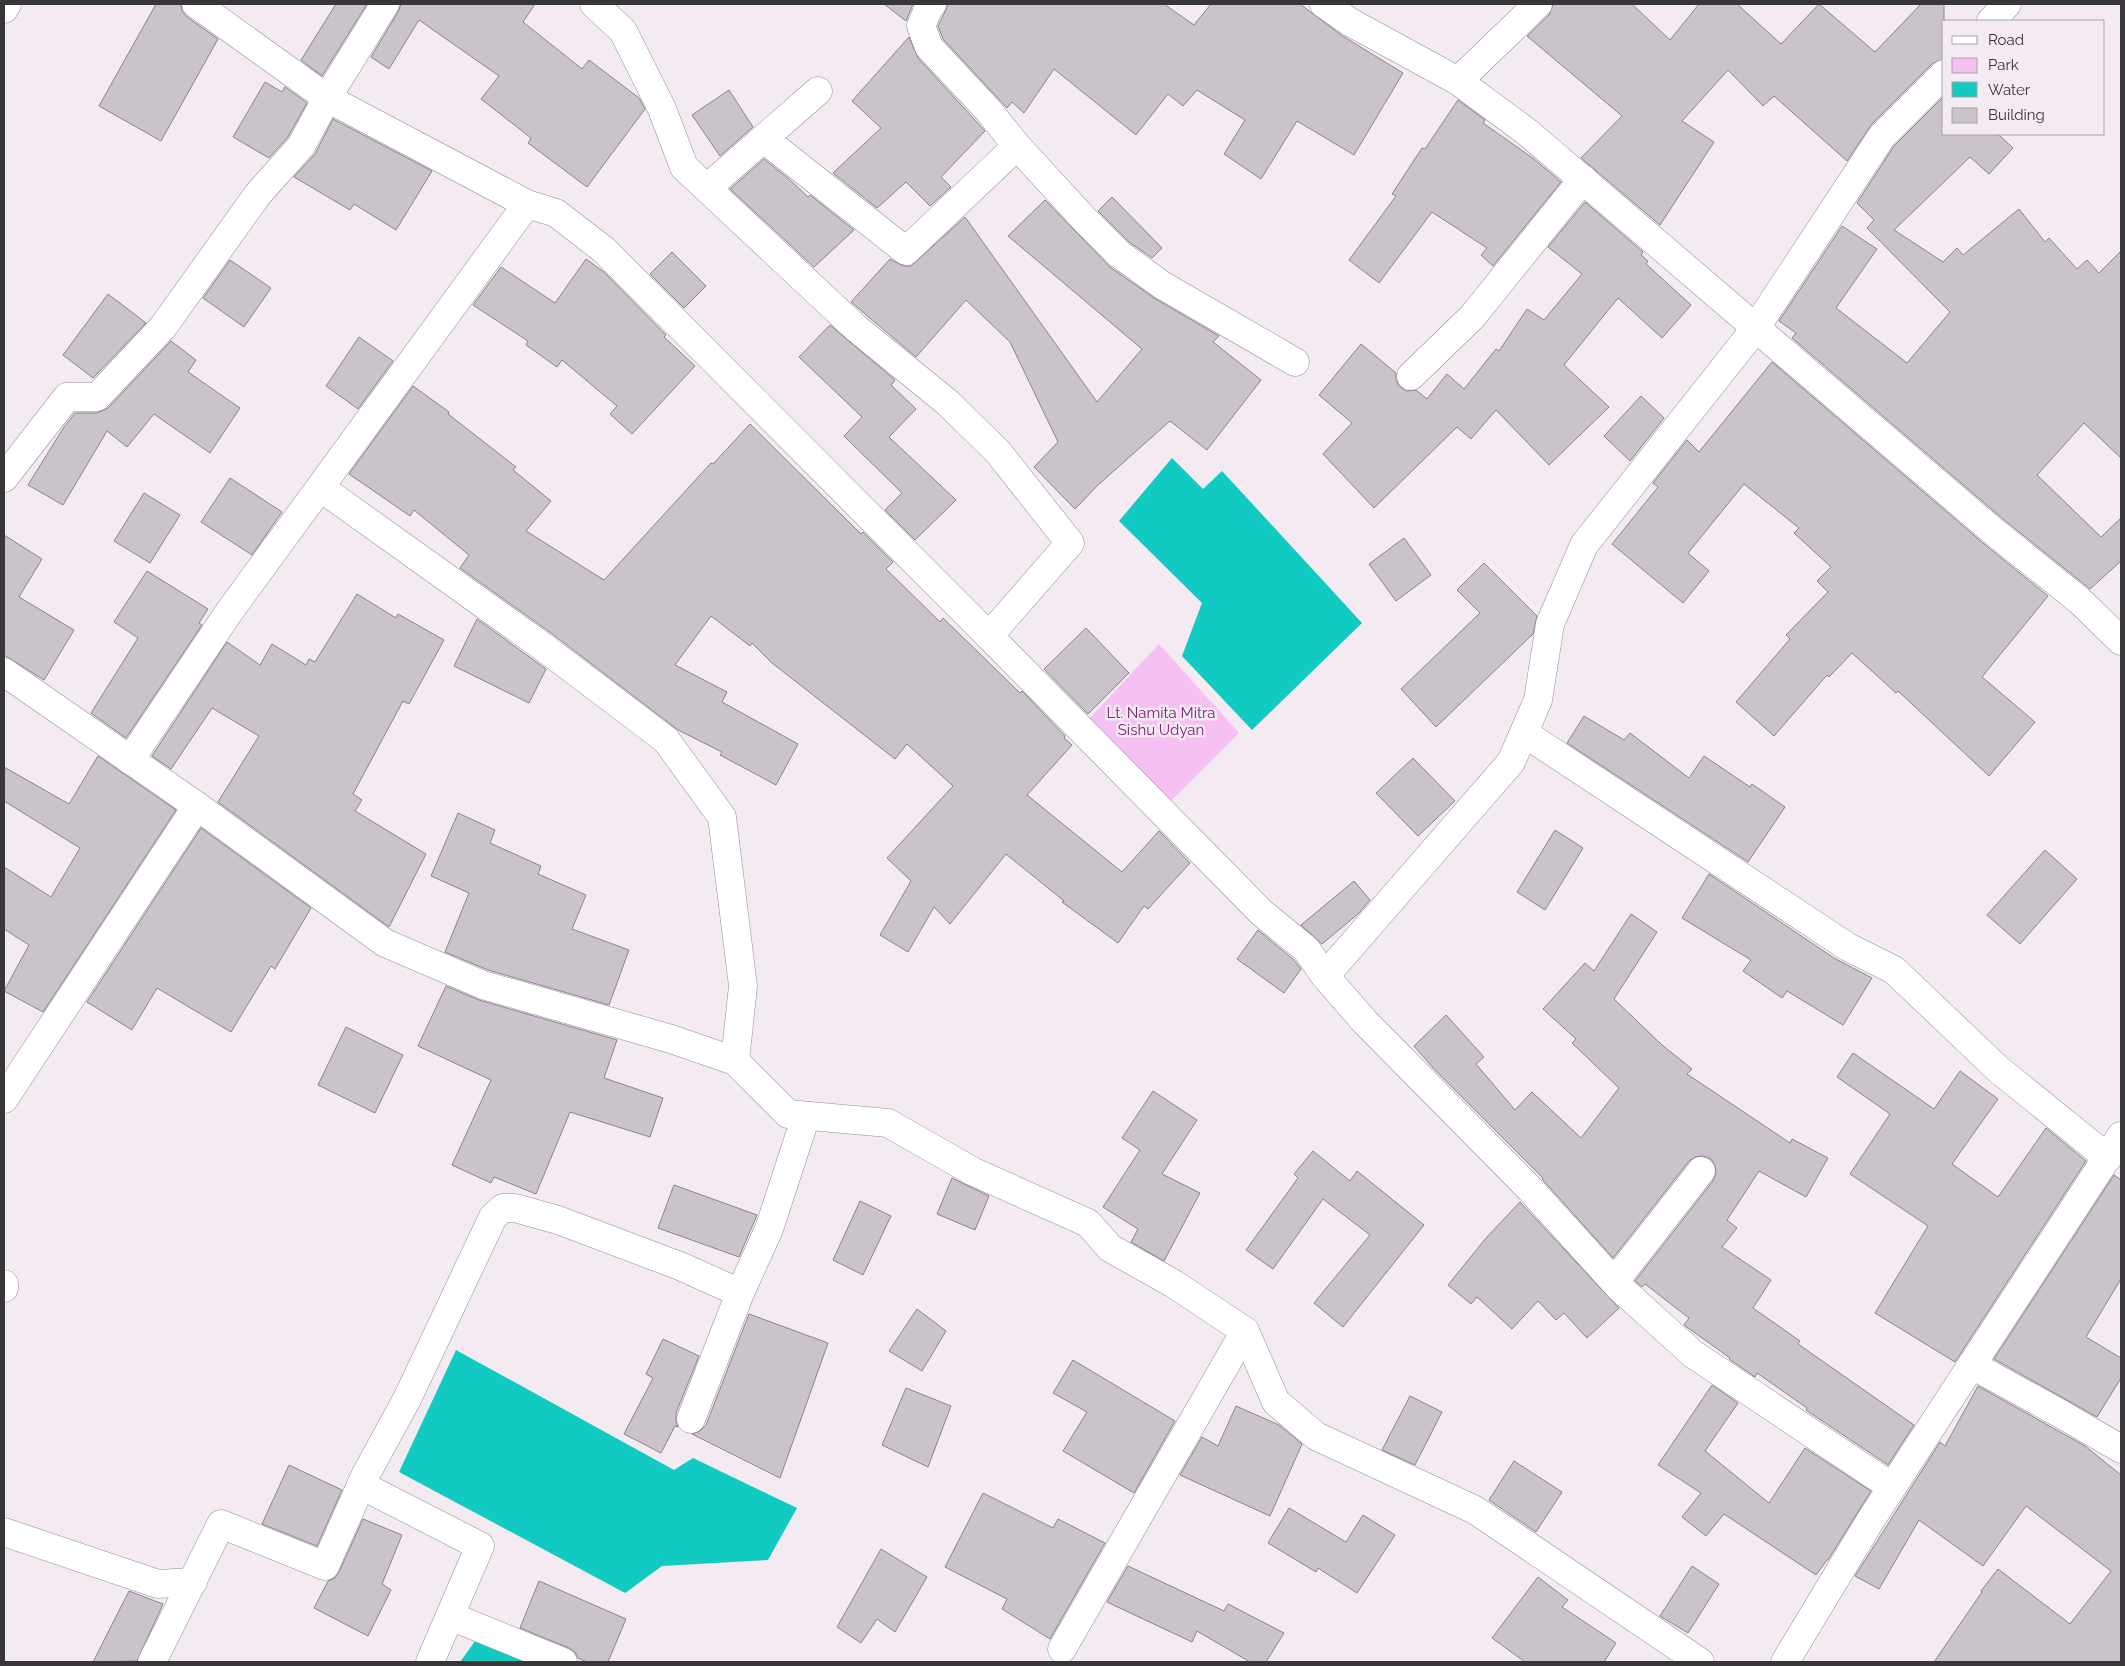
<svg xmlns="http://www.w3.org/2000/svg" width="2125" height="1666" viewBox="0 0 2125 1666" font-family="Raleway,sans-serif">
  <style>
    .green { fill: #f6c1f2 }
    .water { fill: #11cac1 }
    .building { fill: #cbc3cb; stroke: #8b848b }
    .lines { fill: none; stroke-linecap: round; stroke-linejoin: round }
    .minor-casing { stroke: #958e95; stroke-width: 29 }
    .minor { stroke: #fff; stroke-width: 28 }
    .labels { text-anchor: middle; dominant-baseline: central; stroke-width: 5; stroke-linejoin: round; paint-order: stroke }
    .park-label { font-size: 15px; fill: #7a2178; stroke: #f3eaf2 }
  </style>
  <rect width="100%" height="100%" fill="#f3eaf2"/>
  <path class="green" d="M 1159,644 L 1239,733 L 1170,802 L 1089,719 Z"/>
  <g class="water">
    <path d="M 1172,458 L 1203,489 L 1222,471 L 1362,623 L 1252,730 L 1182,656 L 1202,603 L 1119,521 Z"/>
    <path d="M 456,1350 L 674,1470 L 693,1458 L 797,1508 L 768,1560 L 662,1566 L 625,1593 L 399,1472 Z"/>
    <path d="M 478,1637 L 557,1662 L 460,1662 Z"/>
  </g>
  <g class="building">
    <path d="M 156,4 L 181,4 L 182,11 L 187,17 L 218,39 L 161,141 L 99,106 Z"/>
    <path d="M 336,4 L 367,4 L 322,76 L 301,60 Z"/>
    <path d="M 401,4 L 535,4 L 523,22 L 582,69 L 589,60 L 639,98 L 645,109 L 587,187 L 528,143 L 531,138 L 481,99 L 499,76 L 419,20 L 389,69 L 371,57 L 398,12 Z"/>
    <path d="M 884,4 L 913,4 L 906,21 Z"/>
    <path d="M 947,4 L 1164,4 L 1194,25 L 1211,4 L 1300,4 L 1341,35 L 1403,73 L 1354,155 L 1297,121 L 1261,179 L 1224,154 L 1245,120 L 1197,90 L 1183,106 L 1168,94 L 1136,135 L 1054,69 L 1024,113 L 1012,102 L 1007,108 L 943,39 L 938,26 L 947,8 Z"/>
    <path d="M 1553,4 L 1632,4 L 1670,40 L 1699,4 L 1737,4 L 1781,44 L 1819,4 L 1875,52 L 1921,4 L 1944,4 L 1944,59 L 1933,63 L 1871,125 L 1847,161 L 1774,96 L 1763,106 L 1728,70 L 1682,121 L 1714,142 L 1660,225 L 1581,158 L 1622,116 L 1527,36 L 1549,15 Z"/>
    <path d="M 909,37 L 918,58 L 985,131 L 941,177 L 951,187 L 930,206 L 906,182 L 877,208 L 833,173 L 881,128 L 852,101 Z"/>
    <path d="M 265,82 L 282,92 L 285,87 L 307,103 L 288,137 L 269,158 L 233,137 Z"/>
    <path d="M 729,90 L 753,127 L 720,156 L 692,115 Z"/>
    <path d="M 1944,96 L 1944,134 L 1998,134 L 2013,148 L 1989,174 L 1970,157 L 1894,230 L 1943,262 L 1957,248 L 1963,255 L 2019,209 L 2045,242 L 2049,238 L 2077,269 L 2087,260 L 2099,273 L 2121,251 L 2121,458 L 2084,423 L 2037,475 L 2101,537 L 2121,518 L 2121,561 L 2090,589 L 2003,519 L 1792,338 L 1796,333 L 1779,321 L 1842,226 L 1877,249 L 1836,308 L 1907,363 L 1950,312 L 1867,228 L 1874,220 L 1857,203 L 1894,146 Z"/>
    <path d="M 1458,100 L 1485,120 L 1483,123 L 1534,159 L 1561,182 L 1493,266 L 1481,255 L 1487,248 L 1432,212 L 1379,283 L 1349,260 L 1396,196 L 1392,194 L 1422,148 L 1425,149 Z"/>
    <path d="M 333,119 L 432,171 L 396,230 L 354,204 L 350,210 L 294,177 L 315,154 Z"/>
    <path d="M 764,159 L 789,179 L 808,197 L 810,195 L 854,230 L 814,267 L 730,189 Z"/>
    <path d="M 1112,197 L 1162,248 L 1152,258 L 1129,242 L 1098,211 Z"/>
    <path d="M 1045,200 L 1110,267 L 1154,298 L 1219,336 L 1213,342 L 1261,380 L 1207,450 L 1170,421 L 1098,485 L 1075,509 L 1034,467 L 1058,442 L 1010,342 L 966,300 L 916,357 L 851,302 L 890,259 L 903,266 L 911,266 L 965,217 L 1097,402 L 1142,349 L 1008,236 Z"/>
    <path d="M 1585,202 L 1643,252 L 1641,255 L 1648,261 L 1646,264 L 1691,305 L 1662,338 L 1618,298 L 1564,365 L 1609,407 L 1549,465 L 1496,410 L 1471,439 L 1457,427 L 1374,508 L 1323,454 L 1352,423 L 1319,395 L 1361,344 L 1396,373 L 1396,380 L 1399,386 L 1406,391 L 1416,390 L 1427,399 L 1447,374 L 1464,389 L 1496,349 L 1499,351 L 1527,309 L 1544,320 L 1582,274 L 1548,247 Z"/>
    <path d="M 672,252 L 706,286 L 684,308 L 650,274 Z"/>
    <path d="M 586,259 L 604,272 L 666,335 L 664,337 L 695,366 L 632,434 L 610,414 L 617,406 L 562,360 L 557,367 L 526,345 L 528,341 L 473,305 L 501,267 L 555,303 Z"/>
    <path d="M 230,260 L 271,288 L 244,327 L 203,298 Z"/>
    <path d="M 108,294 L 146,323 L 93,378 L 63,355 Z"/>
    <path d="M 830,325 L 895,380 L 891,385 L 916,409 L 889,437 L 956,500 L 915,540 L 885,510 L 902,493 L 844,436 L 862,417 L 799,357 Z"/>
    <path d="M 359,337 L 393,361 L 358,409 L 326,386 Z"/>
    <path d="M 171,341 L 196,360 L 188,372 L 240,408 L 210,453 L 154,414 L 127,447 L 107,431 L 63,505 L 28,485 L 64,427 L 75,413 L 97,413 L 108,408 Z"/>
    <path d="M 1772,362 L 1983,543 L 2048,596 L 1982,677 L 2035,722 L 1989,776 L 1898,691 L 1896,693 L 1852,653 L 1829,677 L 1827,675 L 1774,736 L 1736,702 L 1790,639 L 1786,635 L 1828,592 L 1817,581 L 1831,567 L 1794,533 L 1799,528 L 1744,484 L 1688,553 L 1709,571 L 1683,603 L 1612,544 L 1658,487 L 1653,483 L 1687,440 L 1699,452 Z"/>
    <path d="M 413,386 L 449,412 L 448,414 L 516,467 L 513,470 L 551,501 L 526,531 L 604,580 L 711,463 L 713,464 L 750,424 L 861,534 L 863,532 L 893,562 L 886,569 L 940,622 L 943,618 L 1020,693 L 1022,691 L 1065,736 L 1064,738 L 1072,745 L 1027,795 L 1122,872 L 1159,831 L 1190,863 L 1148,909 L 1144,906 L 1118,943 L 1062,902 L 1064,901 L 1006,854 L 950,924 L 934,907 L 908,952 L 880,935 L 911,881 L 887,858 L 953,786 L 907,744 L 895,759 L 772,663 L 752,643 L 750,646 L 711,616 L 675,665 L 727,692 L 722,702 L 798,744 L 776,785 L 720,755 L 722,752 L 678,730 L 551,633 L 460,568 L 469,555 L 414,510 L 410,516 L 349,474 Z"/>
    <path d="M 1641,396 L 1664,418 L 1630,461 L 1604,436 Z"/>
    <path d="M 230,478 L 282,512 L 252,555 L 201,522 Z"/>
    <path d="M 144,493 L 180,515 L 150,563 L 114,541 Z"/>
    <path d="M 4,535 L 42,559 L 19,597 L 74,630 L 44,680 L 4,655 Z"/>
    <path d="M 1404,538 L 1431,575 L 1396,601 L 1369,564 Z"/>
    <path d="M 1484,563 L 1537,616 L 1533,634 L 1436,727 L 1401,689 L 1480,613 L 1457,590 Z"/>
    <path d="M 147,571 L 208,609 L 199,623 L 202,625 L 126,738 L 91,713 L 138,638 L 114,622 Z"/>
    <path d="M 357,594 L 396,618 L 398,614 L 444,640 L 409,704 L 403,701 L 353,794 L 362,800 L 355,811 L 426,854 L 389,927 L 218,802 L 259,736 L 212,708 L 171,769 L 152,756 L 227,642 L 260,665 L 272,644 L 306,665 L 309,659 L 315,662 Z"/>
    <path d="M 477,619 L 546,669 L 529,703 L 454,666 Z"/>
    <path d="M 1086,628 L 1129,673 L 1088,714 L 1044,669 Z"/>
    <path d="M 1584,716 L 1624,740 L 1630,733 L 1689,778 L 1704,756 L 1750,787 L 1752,784 L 1785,807 L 1748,862 L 1567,743 Z"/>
    <path d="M 98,756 L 176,810 L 43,1012 L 4,991 L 29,945 L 4,929 L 4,867 L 51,897 L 80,848 L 4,801 L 4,767 L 69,804 Z"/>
    <path d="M 1413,758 L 1455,801 L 1418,836 L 1376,793 Z"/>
    <path d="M 458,813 L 495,830 L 490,843 L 541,866 L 538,874 L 586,895 L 572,929 L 629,950 L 609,1005 L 488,970 L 445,952 L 469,893 L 431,876 Z"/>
    <path d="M 201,828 L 311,908 L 275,969 L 271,966 L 231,1032 L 157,988 L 132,1030 L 87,1002 Z"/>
    <path d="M 1555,830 L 1583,848 L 1545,910 L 1517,892 Z"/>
    <path d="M 2045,850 L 2077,879 L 2020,944 L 1987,915 Z"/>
    <path d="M 1709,874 L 1834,958 L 1872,978 L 1843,1025 L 1787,991 L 1782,998 L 1743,971 L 1751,960 L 1682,918 Z"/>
    <path d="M 1354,881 L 1370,900 L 1358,914 L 1322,944 L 1301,925 Z"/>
    <path d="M 1631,914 L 1657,932 L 1614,999 L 1662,1045 L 1692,1069 L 1687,1074 L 1790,1143 L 1792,1139 L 1828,1158 L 1806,1197 L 1759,1171 L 1727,1220 L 1737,1228 L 1722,1247 L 1771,1280 L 1753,1308 L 1800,1341 L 1798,1344 L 1914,1425 L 1888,1465 L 1806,1410 L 1807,1408 L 1757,1373 L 1755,1377 L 1729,1359 L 1730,1358 L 1684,1325 L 1689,1318 L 1645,1284 L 1642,1287 L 1635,1281 L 1713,1181 L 1716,1173 L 1715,1165 L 1711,1159 L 1703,1156 L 1695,1157 L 1689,1161 L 1613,1258 L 1542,1179 L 1543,1178 L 1434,1069 L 1414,1046 L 1446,1015 L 1484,1057 L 1476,1064 L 1515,1110 L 1532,1092 L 1581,1138 L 1619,1088 L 1572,1043 L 1576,1039 L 1543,1009 L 1585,963 L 1594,971 Z"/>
    <path d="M 1258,930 L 1294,960 L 1301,969 L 1284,993 L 1237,959 Z"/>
    <path d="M 446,986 L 479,1000 L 617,1040 L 604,1078 L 663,1098 L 650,1137 L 570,1112 L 536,1194 L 494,1177 L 491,1183 L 452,1165 L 491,1080 L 418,1046 Z"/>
    <path d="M 346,1027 L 403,1055 L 375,1113 L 318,1085 Z"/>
    <path d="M 1853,1053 L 1934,1109 L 1960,1071 L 1998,1099 L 1952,1164 L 1998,1197 L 2046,1128 L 2086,1161 L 1955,1362 L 1875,1313 L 1928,1226 L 1850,1174 L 1890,1114 L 1837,1077 Z"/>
    <path d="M 1153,1091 L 1197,1120 L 1162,1174 L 1200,1193 L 1164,1261 L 1131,1242 L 1138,1229 L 1103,1207 L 1140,1150 L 1122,1138 Z"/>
    <path d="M 1313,1151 L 1350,1181 L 1357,1171 L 1424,1225 L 1343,1327 L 1314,1303 L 1370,1235 L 1323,1199 L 1273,1269 L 1246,1250 L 1298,1178 L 1294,1174 Z"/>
    <path d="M 2114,1175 L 2121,1180 L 2121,1279 L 2086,1337 L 2121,1358 L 2121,1378 L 2097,1417 L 1994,1359 Z"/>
    <path d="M 952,1178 L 989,1196 L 975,1230 L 937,1214 Z"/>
    <path d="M 674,1185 L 757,1215 L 739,1257 L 658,1228 Z"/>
    <path d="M 860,1201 L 891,1216 L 863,1275 L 833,1260 Z"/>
    <path d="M 1520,1202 L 1619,1308 L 1587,1338 L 1564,1313 L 1556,1320 L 1538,1301 L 1512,1329 L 1477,1297 L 1471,1304 L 1448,1285 L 1486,1238 Z"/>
    <path d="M 917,1309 L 946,1331 L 922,1371 L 889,1351 Z"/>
    <path d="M 749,1314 L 828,1343 L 780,1478 L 692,1434 L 700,1431 L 706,1425 Z"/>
    <path d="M 663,1339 L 699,1356 L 676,1413 L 676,1421 L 678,1427 L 675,1426 L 661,1453 L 624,1434 L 653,1378 L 646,1374 Z"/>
    <path d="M 1073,1360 L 1175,1421 L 1134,1493 L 1063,1451 L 1087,1412 L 1053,1393 Z"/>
    <path d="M 1712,1385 L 1738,1403 L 1705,1451 L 1769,1503 L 1805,1448 L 1871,1491 L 1828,1560 L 1827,1560 L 1816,1575 L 1724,1514 L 1706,1536 L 1682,1517 L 1701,1493 L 1658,1465 Z"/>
    <path d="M 1978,1386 L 2085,1446 L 2121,1475 L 2121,1662 L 1934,1662 L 1982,1592 L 1981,1591 L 1998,1569 L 2070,1624 L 2111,1571 L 2026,1506 L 1983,1566 L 1919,1520 L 1879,1589 L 1855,1576 L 1940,1442 L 1945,1446 Z"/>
    <path d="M 906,1388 L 951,1406 L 928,1467 L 882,1445 Z"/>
    <path d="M 1410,1396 L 1442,1412 L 1415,1465 L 1382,1450 Z"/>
    <path d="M 1236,1406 L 1279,1425 L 1302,1444 L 1270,1516 L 1180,1475 L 1202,1437 L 1218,1446 Z"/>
    <path d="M 1514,1461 L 1562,1492 L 1536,1532 L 1489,1500 Z"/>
    <path d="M 289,1465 L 342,1490 L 317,1546 L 262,1524 Z"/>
    <path d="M 983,1493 L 1053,1528 L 1058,1519 L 1105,1543 L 1050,1639 L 1002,1609 L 1007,1599 L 945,1567 Z"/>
    <path d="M 1289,1508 L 1346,1542 L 1363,1515 L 1395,1535 L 1357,1593 L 1318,1568 L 1316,1572 L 1268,1543 Z"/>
    <path d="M 363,1519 L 402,1535 L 382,1584 L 391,1590 L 368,1636 L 314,1608 L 328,1581 L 335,1578 L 339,1572 Z"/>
    <path d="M 881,1549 L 927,1577 L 895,1632 L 877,1619 L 861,1643 L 837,1627 Z"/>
    <path d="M 1128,1566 L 1224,1611 L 1228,1604 L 1284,1633 L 1266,1662 L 1250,1662 L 1197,1631 L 1192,1642 L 1107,1602 Z"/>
    <path d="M 1692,1566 L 1719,1584 L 1688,1633 L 1660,1616 Z"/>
    <path d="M 1538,1577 L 1568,1600 L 1562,1607 L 1616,1643 L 1604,1662 L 1525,1662 L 1492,1638 Z"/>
    <path d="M 539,1581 L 626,1619 L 608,1662 L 587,1662 L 578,1658 L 575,1652 L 569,1648 L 520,1628 Z"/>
    <path d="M 129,1591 L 163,1604 L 137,1661 L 93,1662 Z"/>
  </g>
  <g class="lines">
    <g class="minor-casing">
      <g id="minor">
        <path d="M 196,4 L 327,98 L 527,204 L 556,213 L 604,250 L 989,636"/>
        <path d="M 594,4 L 623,31 L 662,109 L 684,167 L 856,328 L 948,403 L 998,452 L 1070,543 L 989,636 L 1262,913 L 1306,949 L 1325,976 L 1365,1022 L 1530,1189 L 1619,1287 L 1693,1354 L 1892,1487"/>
        <path d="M 932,4 L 929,7 L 921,26 L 929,47 L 988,110 L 1017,146 L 1085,220 L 1119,254 L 1162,285 L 1295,362"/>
        <path d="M 1324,4 L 1350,22 L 1458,81 L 1527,132 L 1993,531 L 2080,601 L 2121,641"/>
        <path d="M 4,9 L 7,4"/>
        <path d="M 1991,21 L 2007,4"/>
        <path d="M 1458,81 L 1538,4"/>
        <path d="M 764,139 L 906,251 L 1017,146"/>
        <path d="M 707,188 L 818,91"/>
        <path d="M 1411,376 L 1472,317 L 1583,179"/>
        <path d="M 4,478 L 67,397 L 97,397 L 163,327 L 258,194 L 301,146 L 327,98 L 385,4"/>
        <path d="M 321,488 L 542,646 L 666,740 L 722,817 L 743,986 L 735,1061"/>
        <path d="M 4,672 L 197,806 L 385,943 L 483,985 L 671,1039 L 735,1061 L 788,1114 L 888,1123 L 974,1172 L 1088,1223 L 1110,1248 L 1174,1284 L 1245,1331 L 1276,1402 L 1316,1436 L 1475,1510 L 1700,1662"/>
        <path d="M 1524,733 L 1848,947 L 1894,970 L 1998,1069 L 2108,1158"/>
        <path d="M 130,760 L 229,612 L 527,204"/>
        <path d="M 1325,976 L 1511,762 L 1538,700 L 1550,624 L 1584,545 L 1755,329 L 1882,136 L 1944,74"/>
        <path d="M 4,1099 L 197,806"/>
        <path d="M 1615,1281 L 1701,1171"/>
        <path d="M 4,1284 L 4,1288"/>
        <path d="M 1972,1365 L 2061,1414 L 2121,1449"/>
        <path d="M 691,1419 L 740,1293"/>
        <path d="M 361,1485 L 480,1546 L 430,1662"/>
        <path d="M 4,1532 L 158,1584 L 193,1582"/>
        <path d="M 450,1616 L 563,1662"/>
        <path d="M 1062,1649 L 1245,1331"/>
        <path d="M 152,1662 L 221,1524 L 325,1566 L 366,1474 L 407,1399 L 493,1217 L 503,1208 L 515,1208 L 558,1220 L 680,1266 L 740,1293 L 769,1229 L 806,1116"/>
        <path d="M 1785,1662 L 1870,1521 L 2121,1136"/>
      </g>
    </g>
    <use href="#minor" class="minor"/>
  </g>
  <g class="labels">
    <g class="park-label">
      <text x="1161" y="713">Lt. Namita Mitra<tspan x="1161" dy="17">Sishu Udyan</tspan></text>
    </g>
  </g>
  <rect width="2125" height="1666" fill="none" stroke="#393639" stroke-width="10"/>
  <rect x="1942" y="20" width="162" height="115" fill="#f3eaf2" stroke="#a9a2a8"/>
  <rect x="1952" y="36" width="25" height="8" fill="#ffffff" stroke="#a9a2a8"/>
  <text x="1988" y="45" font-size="15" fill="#393639">Road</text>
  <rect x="1952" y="58" width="25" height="15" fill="#f6c1f2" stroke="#a9a2a8"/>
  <text x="1988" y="70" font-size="15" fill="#393639">Park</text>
  <rect x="1952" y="82" width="25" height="15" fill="#11cac1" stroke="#a9a2a8"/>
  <text x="1988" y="95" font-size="15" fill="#393639">Water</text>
  <rect x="1952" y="108" width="25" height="15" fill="#cbc3cb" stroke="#a9a2a8"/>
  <text x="1988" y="120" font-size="15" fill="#393639">Building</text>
</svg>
